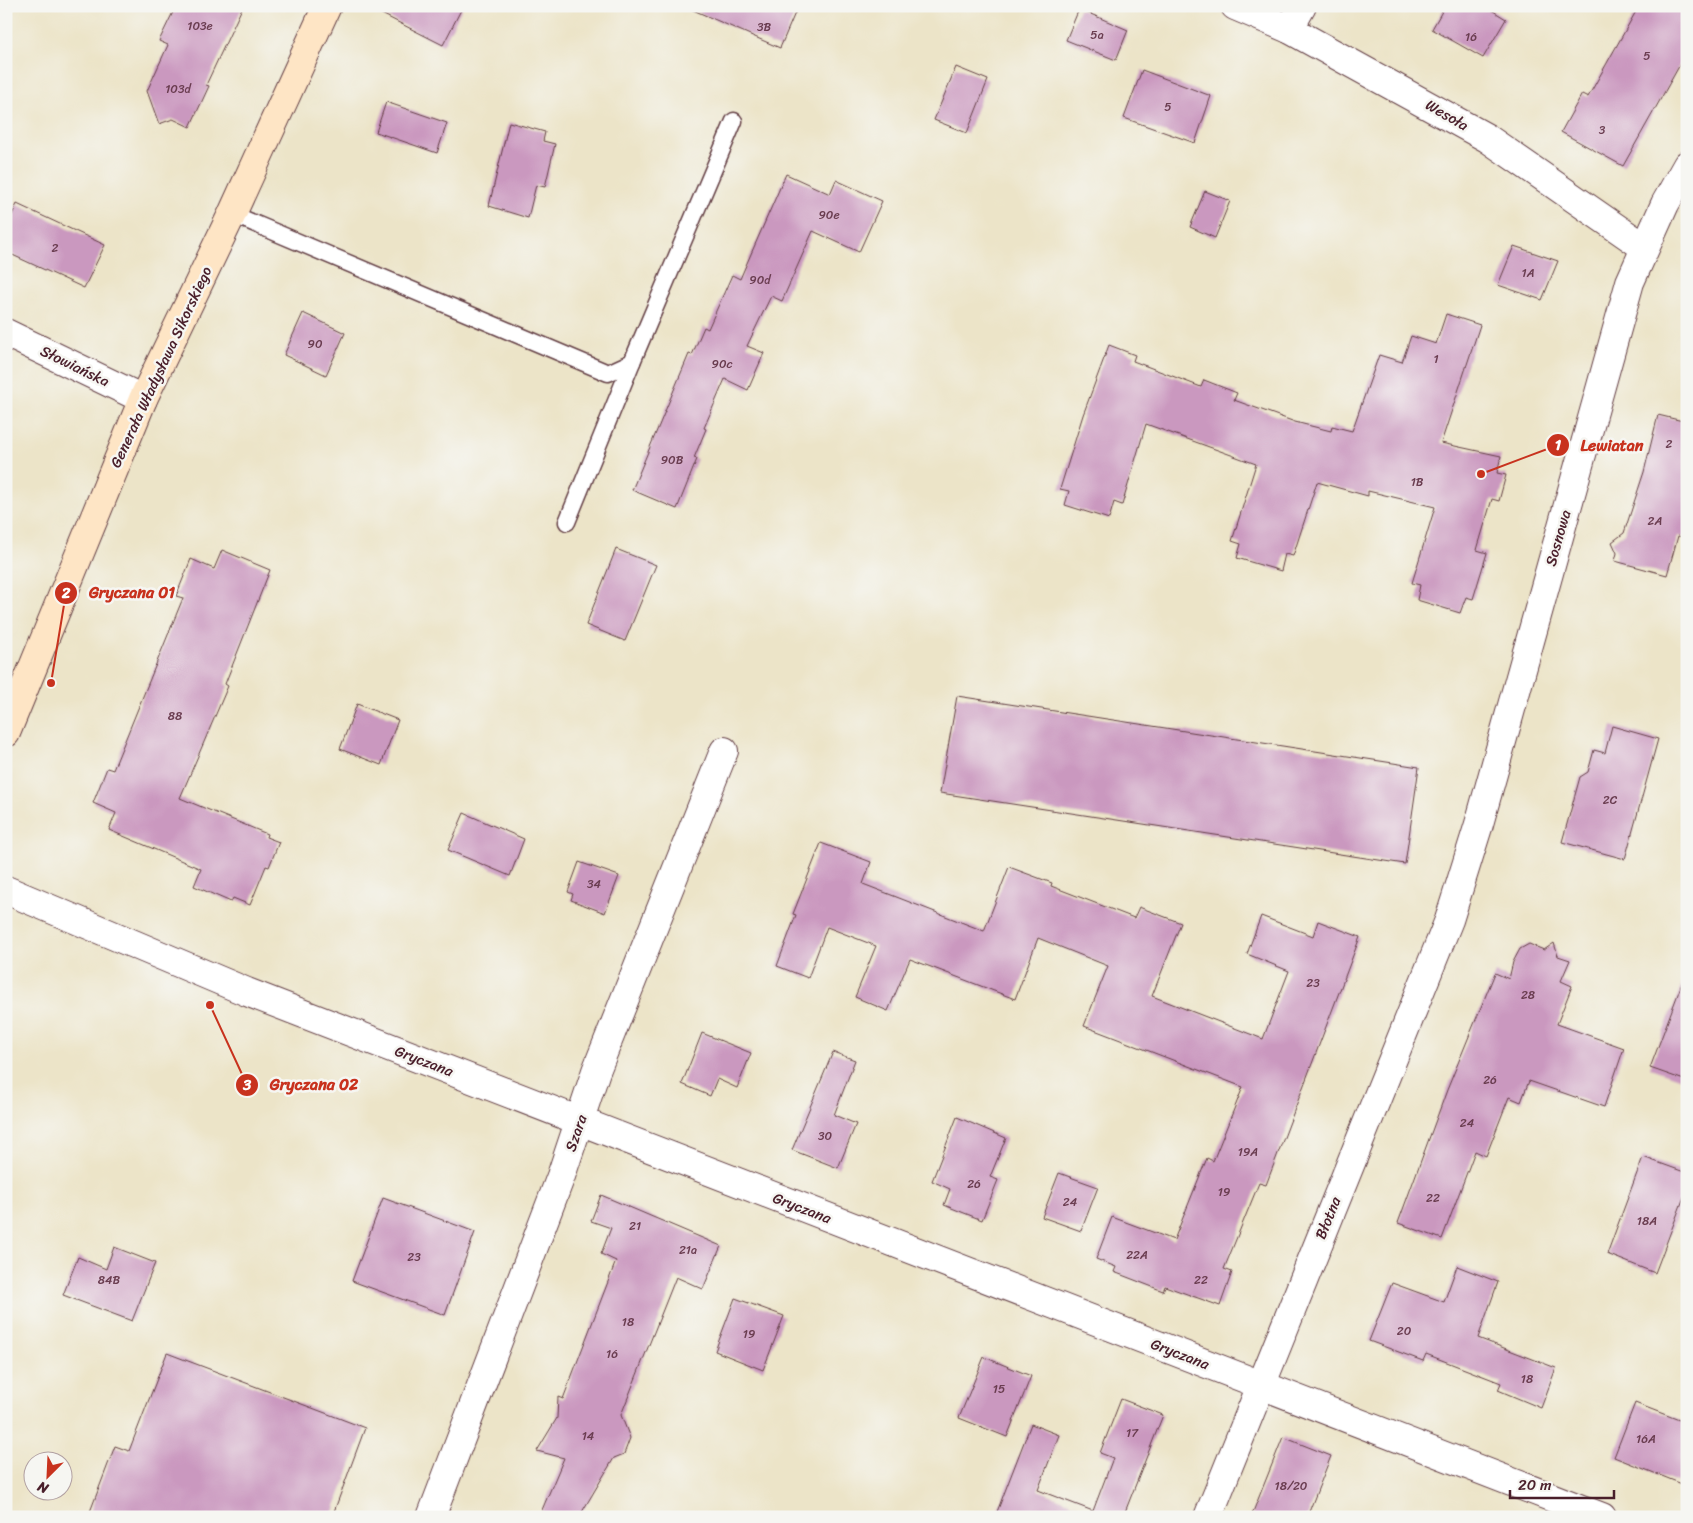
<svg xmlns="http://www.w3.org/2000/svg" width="1693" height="1523" viewBox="0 0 1693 1523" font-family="Sriracha,sans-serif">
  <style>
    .building { fill: #ca98bf }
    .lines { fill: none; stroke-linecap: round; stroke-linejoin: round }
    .lane-casing { stroke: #623d43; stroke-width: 19 }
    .street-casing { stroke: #623d43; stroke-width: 30 }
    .secondary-casing { stroke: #623d43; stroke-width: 30 }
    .lane { stroke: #fff; stroke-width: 16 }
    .street { stroke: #fff; stroke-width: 28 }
    .secondary { stroke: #fee5c5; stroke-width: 28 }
    .labels { text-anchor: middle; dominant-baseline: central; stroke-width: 5; stroke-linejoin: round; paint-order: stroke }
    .number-label { font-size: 12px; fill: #6a3d50 }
    .street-label { font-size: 15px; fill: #4a1f2b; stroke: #f6f6f2 }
    .leader { fill: none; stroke: #c8321e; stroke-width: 2 }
    .callout-dot { fill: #c8321e; stroke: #f6f6f2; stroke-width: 2 }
    .mark-label { font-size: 15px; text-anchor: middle; font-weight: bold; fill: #fff }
    .callout-label { font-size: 16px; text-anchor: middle; font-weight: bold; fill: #c8321e; stroke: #f6f6f2; stroke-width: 5; stroke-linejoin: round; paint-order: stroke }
  </style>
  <rect width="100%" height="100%" fill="#f6f6f2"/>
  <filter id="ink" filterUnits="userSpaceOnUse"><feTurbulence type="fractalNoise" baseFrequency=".02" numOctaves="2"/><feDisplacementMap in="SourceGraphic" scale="10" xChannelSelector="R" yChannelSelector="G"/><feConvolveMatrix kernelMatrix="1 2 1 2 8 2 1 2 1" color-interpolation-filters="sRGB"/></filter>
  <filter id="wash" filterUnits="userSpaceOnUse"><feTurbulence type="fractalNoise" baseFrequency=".0096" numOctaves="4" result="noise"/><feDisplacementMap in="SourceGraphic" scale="20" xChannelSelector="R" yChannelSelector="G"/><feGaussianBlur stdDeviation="1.12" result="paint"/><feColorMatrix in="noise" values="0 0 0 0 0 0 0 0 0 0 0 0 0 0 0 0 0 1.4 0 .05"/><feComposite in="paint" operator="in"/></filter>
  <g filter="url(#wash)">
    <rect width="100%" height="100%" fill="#ece4c8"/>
    <g id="blocks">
      <g class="building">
        <path d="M 176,6 L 243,6 L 206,85 L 209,86 L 190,127 L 173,119 L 159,124 L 147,91 L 168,45 L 159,41 Z"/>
        <path d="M 366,6 L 463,6 L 443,45 Z"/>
        <path d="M 684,6 L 798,6 L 780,48 Z"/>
        <path d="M 1445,6 L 1485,6 L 1506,19 L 1483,58 L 1432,29 Z"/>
        <path d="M 1639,6 L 1687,6 L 1687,52 L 1623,166 L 1561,132 L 1582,94 L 1588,97 Z"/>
        <path d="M 1079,9 L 1128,30 L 1116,60 L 1066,40 Z"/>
        <path d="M 956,67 L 988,80 L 967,133 L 934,120 Z"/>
        <path d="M 1142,70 L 1211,96 L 1195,143 L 1124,118 Z"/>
        <path d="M 386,102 L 447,123 L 437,153 L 376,132 Z"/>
        <path d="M 509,122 L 545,132 L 543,141 L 555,144 L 545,187 L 536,185 L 528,218 L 489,206 Z"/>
        <path d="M 786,174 L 830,194 L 836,180 L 882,201 L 859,252 L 813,231 L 782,301 L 771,296 L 747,346 L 764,353 L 748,390 L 725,379 L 704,428 L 706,429 L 694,458 L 697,459 L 677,509 L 632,490 L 689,354 L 692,355 L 704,327 L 708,329 L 732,275 L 740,279 Z"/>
        <path d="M 1205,191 L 1230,201 L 1215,238 L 1190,227 Z"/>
        <path d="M 17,204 L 105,245 L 84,288 L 6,252 L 6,228 Z"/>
        <path d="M 1514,246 L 1558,261 L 1542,300 L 1498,285 Z"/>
        <path d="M 303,313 L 345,333 L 326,375 L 284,355 Z"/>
        <path d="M 1446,314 L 1480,325 L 1441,443 L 1501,456 L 1497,473 L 1506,475 L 1499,501 L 1492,499 L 1477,550 L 1487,553 L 1473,599 L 1466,597 L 1460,613 L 1417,600 L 1420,585 L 1412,583 L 1435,507 L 1368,491 L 1368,496 L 1317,482 L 1293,556 L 1285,554 L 1281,571 L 1237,558 L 1241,544 L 1232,541 L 1256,464 L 1146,424 L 1122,505 L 1114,502 L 1109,519 L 1065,505 L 1069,491 L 1060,489 L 1083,415 L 1109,345 L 1135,355 L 1133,361 L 1201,387 L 1204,380 L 1237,393 L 1234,400 L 1295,422 L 1331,431 L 1332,426 L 1352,431 L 1379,355 L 1402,362 L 1411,336 L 1436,344 Z"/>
        <path d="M 1658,415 L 1687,422 L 1687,538 L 1678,536 L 1667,575 L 1615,561 L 1617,553 L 1612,542 L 1624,533 L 1644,472 Z"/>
        <path d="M 616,549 L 656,565 L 625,641 L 586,625 Z"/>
        <path d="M 222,550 L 270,570 L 225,684 L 228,686 L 180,798 L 267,834 L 266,837 L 279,842 L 269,867 L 266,866 L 250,905 L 233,898 L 231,902 L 194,886 L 201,869 L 109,830 L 116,813 L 93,803 L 107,768 L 113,770 L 183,598 L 176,596 L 191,559 L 214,569 Z"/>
        <path d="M 957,696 L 1419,767 L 1405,864 L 940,793 Z"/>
        <path d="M 357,704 L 398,720 L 381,765 L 340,749 Z"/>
        <path d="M 1612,726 L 1658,739 L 1625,859 L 1562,842 L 1580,777 L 1588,772 L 1594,750 L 1605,753 Z"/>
        <path d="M 464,813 L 524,839 L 510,876 L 448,850 Z"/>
        <path d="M 821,843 L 871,862 L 863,884 L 984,931 L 1009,867 L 1052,883 L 1051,886 L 1134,918 L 1139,907 L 1181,923 L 1152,996 L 1263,1039 L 1289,971 L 1247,954 L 1261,916 L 1313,936 L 1318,921 L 1360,937 L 1266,1185 L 1259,1183 L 1224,1269 L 1232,1272 L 1220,1306 L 1165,1286 L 1163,1291 L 1114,1272 L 1116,1267 L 1096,1259 L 1112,1217 L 1174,1240 L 1207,1158 L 1213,1161 L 1243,1087 L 1084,1026 L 1108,966 L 1038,938 L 1015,999 L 910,959 L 888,1011 L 855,997 L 876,946 L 827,927 L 808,978 L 777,966 L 796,915 L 793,914 Z"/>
        <path d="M 579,862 L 619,876 L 605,913 L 571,900 L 573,894 L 568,892 Z"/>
        <path d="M 1554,943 L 1558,956 L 1570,960 L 1561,981 L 1572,986 L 1557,1024 L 1624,1048 L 1604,1107 L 1529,1081 L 1521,1102 L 1509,1097 L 1486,1156 L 1475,1151 L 1442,1239 L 1398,1223 L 1447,1090 L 1495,973 L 1509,979 L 1513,962 L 1520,949 L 1529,944 L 1544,950 Z"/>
        <path d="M 1684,978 L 1687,978 L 1687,1081 L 1650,1068 Z"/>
        <path d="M 702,1033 L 751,1053 L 737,1088 L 717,1079 L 710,1096 L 682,1084 Z"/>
        <path d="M 833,1052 L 855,1060 L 834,1115 L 856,1124 L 838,1168 L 792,1150 Z"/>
        <path d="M 957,1117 L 1006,1138 L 990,1177 L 998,1180 L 982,1220 L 944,1205 L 950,1189 L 932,1181 Z"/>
        <path d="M 1643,1157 L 1687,1173 L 1687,1189 L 1655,1273 L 1607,1254 Z"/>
        <path d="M 1059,1173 L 1098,1187 L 1081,1231 L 1042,1217 Z"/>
        <path d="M 601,1195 L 721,1246 L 703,1289 L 676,1277 L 621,1415 L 630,1438 L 624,1454 L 614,1458 L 579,1517 L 539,1517 L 564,1458 L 537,1451 L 557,1418 L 558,1397 L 563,1399 L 616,1261 L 601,1254 L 611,1228 L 591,1221 Z"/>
        <path d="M 383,1198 L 475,1232 L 445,1315 L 352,1281 Z"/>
        <path d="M 114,1247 L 155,1263 L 132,1321 L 63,1295 L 78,1257 L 106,1269 Z"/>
        <path d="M 1457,1266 L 1498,1282 L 1478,1338 L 1556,1368 L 1541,1408 L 1498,1390 L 1501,1383 L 1426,1354 L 1423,1361 L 1369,1341 L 1392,1283 L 1444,1302 Z"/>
        <path d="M 735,1298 L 784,1316 L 763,1370 L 715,1351 Z"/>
        <path d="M 167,1353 L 365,1428 L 332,1517 L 88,1517 L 115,1446 L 129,1451 Z"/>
        <path d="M 984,1357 L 1031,1376 L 1007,1437 L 959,1418 Z"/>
        <path d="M 1121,1399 L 1163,1415 L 1123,1517 L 995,1517 L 1031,1424 L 1059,1435 L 1038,1490 L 1093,1511 L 1113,1458 L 1100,1453 Z"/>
        <path d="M 1635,1403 L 1687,1423 L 1687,1486 L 1614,1457 Z"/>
        <path d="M 1283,1437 L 1331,1456 L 1307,1517 L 1251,1517 Z"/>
      </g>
    </g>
  </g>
  <g filter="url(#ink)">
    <use href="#blocks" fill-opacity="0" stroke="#623d43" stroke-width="1"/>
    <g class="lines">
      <g class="lane-casing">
        <g id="lane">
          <path d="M 232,214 L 608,373 L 632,362 L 734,121"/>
          <path d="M 567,522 L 632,362"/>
        </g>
      </g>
      <g class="street-casing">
        <g id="street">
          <path d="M 1235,6 L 1289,29 L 1487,138 L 1644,247"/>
          <path d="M 1289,29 L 1302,6"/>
          <path d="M 6,333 L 143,399"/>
          <path d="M 6,890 L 247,992 L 1602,1517"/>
          <path d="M 431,1517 L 561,1176 L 596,1071 L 724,751"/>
          <path d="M 1208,1517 L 1449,920 L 1479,824 L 1630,282 L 1665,204 L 1687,165"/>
        </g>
      </g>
      <g class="secondary-casing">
        <path id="secondary" d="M 6,733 L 143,399 L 232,214 L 327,6"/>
      </g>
      <use href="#lane" class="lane"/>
      <use href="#street" class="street"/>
      <use href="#secondary" class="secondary"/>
    </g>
  </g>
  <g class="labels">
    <g class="number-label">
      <text x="200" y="26">103e</text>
      <text x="764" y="27">3B</text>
      <text x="1097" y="35">5a</text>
      <text x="1471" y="37">16</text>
      <text x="1647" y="56">5</text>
      <text x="178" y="89">103d</text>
      <text x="1168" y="107">5</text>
      <text x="1602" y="130">3</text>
      <text x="829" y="215">90e</text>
      <text x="55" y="248">2</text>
      <text x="1528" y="273">1A</text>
      <text x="760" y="280">90d</text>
      <text x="315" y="344">90</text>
      <text x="1436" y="359">1</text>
      <text x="722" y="364">90c</text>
      <text x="1669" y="444">2</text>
      <text x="672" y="460">90B</text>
      <text x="1417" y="482">1B</text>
      <text x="1655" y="521">2A</text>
      <text x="175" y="716">88</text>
      <text x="1610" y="800">2C</text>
      <text x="594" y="884">34</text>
      <text x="1313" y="983">23</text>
      <text x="1528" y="995">28</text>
      <text x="1490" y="1080">26</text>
      <text x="1467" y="1123">24</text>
      <text x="825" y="1136">30</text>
      <text x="1248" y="1152">19A</text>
      <text x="974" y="1184">26</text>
      <text x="1224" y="1192">19</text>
      <text x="1433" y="1198">22</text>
      <text x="1070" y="1202">24</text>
      <text x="1647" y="1221">18A</text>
      <text x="635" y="1226">21</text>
      <text x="688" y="1250">21a</text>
      <text x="1137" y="1255">22A</text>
      <text x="414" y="1257">23</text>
      <text x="109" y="1280">84B</text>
      <text x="1201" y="1280">22</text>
      <text x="628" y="1322">18</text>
      <text x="1404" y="1331">20</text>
      <text x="749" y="1334">19</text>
      <text x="612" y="1354">16</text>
      <text x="1527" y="1379">18</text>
      <text x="999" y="1389">15</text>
      <text x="1132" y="1433">17</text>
      <text x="588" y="1436">14</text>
      <text x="1646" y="1439">16A</text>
      <text x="1291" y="1486">18/20</text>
    </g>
    <g class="street-label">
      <text transform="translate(1447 115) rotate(30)">Wesoła</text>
      <text transform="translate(75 366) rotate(26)">Słowiańska</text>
      <text transform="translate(161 367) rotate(-65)">Generała Władysława Sikorskiego</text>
      <text transform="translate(1558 538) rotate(-74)">Sosnowa</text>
      <text transform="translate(424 1061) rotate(21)">Gryczana</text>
      <text transform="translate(576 1133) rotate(-71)">Szara</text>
      <text transform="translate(802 1208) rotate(21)">Gryczana</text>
      <text transform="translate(1328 1218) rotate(-68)">Błotna</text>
      <text transform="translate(1180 1354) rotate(21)">Gryczana</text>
    </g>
  </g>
  <path class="leader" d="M1481 474L1558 445M51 683L66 593M210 1005L247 1085"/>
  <g class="callout-dot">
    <circle cx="1481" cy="474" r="5"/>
    <circle cx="51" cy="683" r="5"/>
    <circle cx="210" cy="1005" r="5"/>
    <circle cx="1558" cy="445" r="12"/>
    <circle cx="66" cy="593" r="12"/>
    <circle cx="247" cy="1085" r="12"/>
  </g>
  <g class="mark-label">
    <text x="1558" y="450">1</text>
    <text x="66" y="598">2</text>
    <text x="247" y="1090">3</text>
  </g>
  <g class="callout-label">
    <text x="1612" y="451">Lewiatan</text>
    <text x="132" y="598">Gryczana 01</text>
    <text x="314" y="1090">Gryczana 02</text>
  </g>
  <rect width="1693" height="1523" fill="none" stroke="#f6f6f2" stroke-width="25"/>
  <g transform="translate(48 1476) rotate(204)"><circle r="24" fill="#f6f6f2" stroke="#b1a0a2"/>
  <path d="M0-4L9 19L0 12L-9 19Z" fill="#c8321e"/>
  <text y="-8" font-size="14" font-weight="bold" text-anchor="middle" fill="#4a1f2b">N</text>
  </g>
  <path d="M1510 1490v8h104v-8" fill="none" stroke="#4a1f2b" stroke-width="2.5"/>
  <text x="1518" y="1490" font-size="15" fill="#4a1f2b" stroke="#f6f6f2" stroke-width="4" paint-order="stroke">20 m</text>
</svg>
